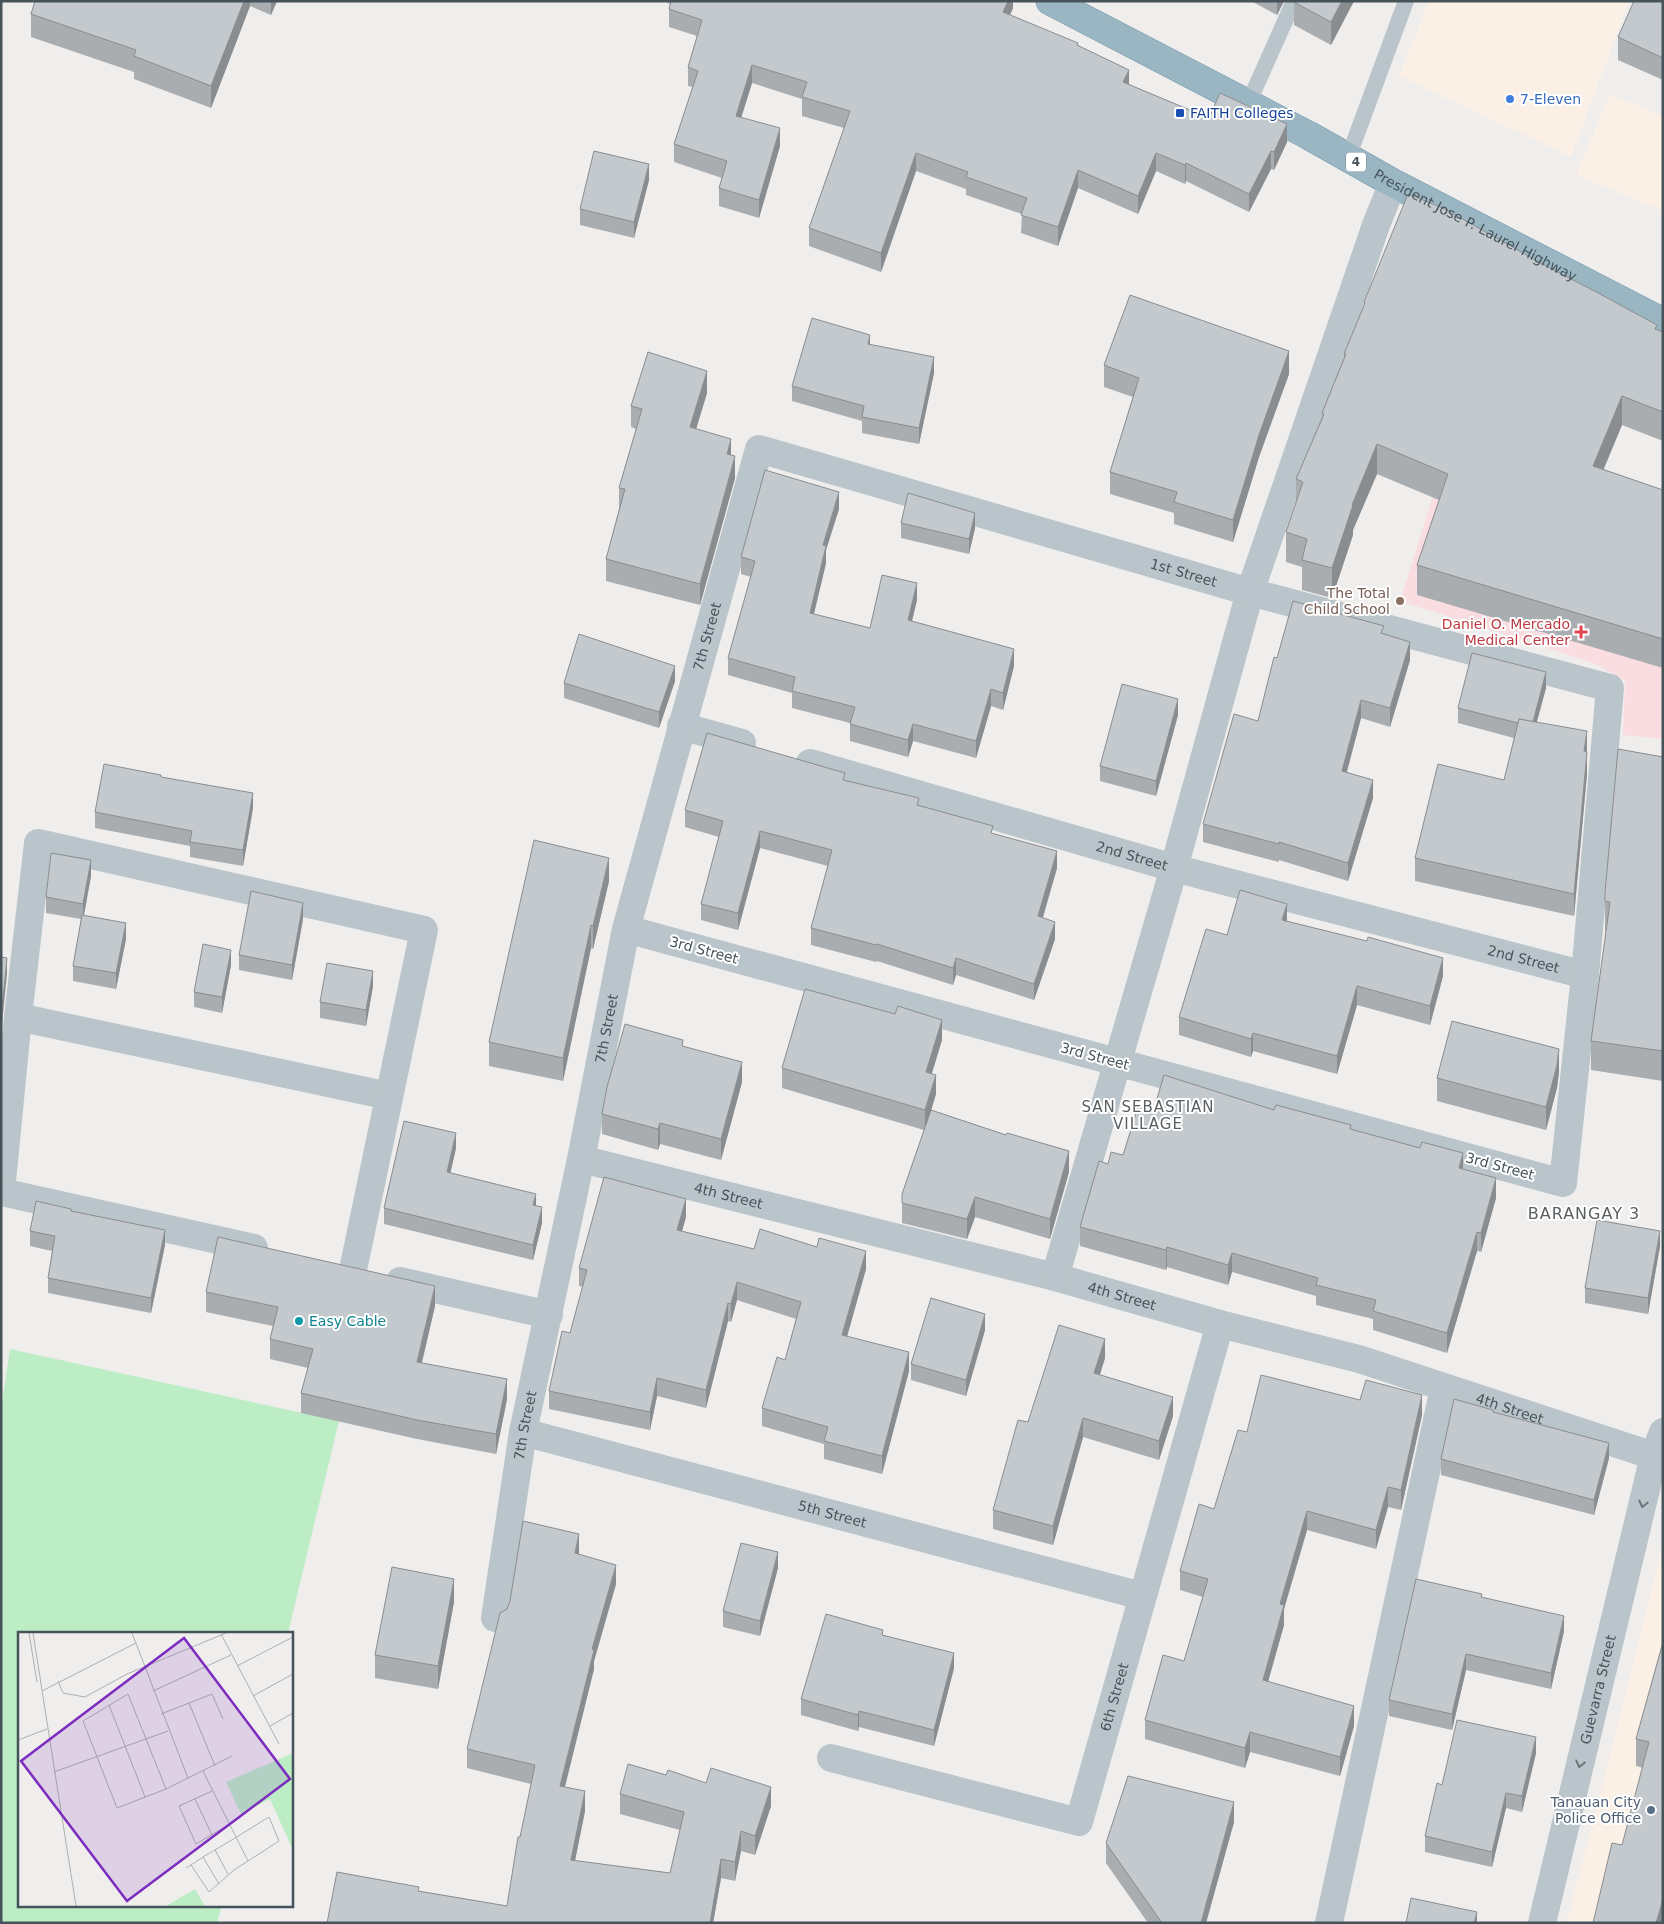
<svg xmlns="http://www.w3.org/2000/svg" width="1664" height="1924" viewBox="0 0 1664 1924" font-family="'DejaVu Sans',sans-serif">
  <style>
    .commercial { fill: #fbf0e6 }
    .medical { fill: #fadde0 }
    .green { fill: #bcedc5 }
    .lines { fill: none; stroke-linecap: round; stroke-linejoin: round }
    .trunk-casing { stroke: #7195a7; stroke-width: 29 }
    .service { stroke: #b9c5ca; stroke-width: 16 }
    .minor { stroke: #b9c5ca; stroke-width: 28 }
    .trunk { stroke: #9ab6c3; stroke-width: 28 }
    .wall { fill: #a9adb0 }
    .shaded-wall { fill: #898d90 }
    .building { fill: #c4c9cd; stroke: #898d90 }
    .oneway { stroke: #68767c }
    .shop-dot { fill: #3f7fe0; stroke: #fff; stroke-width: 2 }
    .transit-dot { fill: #1a4fb4; stroke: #fff; stroke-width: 2 }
    .education-dot { fill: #8d6e63; stroke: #fff; stroke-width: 2 }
    .health-dot { fill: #e0444e; stroke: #fff; stroke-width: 2 }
    .culture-dot { fill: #0f9aa8; stroke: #fff; stroke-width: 2 }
    .service-dot { fill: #5c6f8a; stroke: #fff; stroke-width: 2 }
    .labels { text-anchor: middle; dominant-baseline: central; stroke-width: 4; stroke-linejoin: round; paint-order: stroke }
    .shield { fill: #fff; stroke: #7e878c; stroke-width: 1 }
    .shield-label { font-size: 12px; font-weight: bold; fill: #46545a }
    .shop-label { font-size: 14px; fill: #366cbe; stroke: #fff; text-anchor: start }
    .transit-label { font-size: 14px; fill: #164399; stroke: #fff; text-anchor: start }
    .street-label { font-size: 14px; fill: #46545a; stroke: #fff }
    .education-label { font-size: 14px; fill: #785e54; stroke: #fff; text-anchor: end }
    .health-label { font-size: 14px; fill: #be3a42; stroke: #fff; text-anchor: end }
    .culture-label { font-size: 14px; fill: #0d838f; stroke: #fff; text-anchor: start }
    .service-label { font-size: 14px; fill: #4e5e75; stroke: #fff; text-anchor: end }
    .neighbourhood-label { font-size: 15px; letter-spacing: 1px; fill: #5a5f62; stroke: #fff }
    .quarter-label { font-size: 16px; letter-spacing: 1px; fill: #5a5f62; stroke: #fff }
    .inset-road { fill: none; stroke: #acb0b2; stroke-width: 1 }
    .view { fill: #7b2cbf; fill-opacity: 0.15; stroke: #7b2cbf; stroke-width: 2.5 }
    .inset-edge { fill: none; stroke: #46545a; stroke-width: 2.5 }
  </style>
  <rect width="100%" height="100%" fill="#f0eded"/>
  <g class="commercial">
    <path d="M 1429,1 L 1629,1 L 1571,157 L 1399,76 Z"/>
    <path d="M 1610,94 L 1663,116 L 1663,211 L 1576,175 Z"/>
    <path d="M 1663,1544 L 1663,1923 L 1567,1923 Z"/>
  </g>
  <path class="medical" d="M 1436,486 L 1663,560 L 1663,739 L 1623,735 L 1625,681 L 1596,664 L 1400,601 Z"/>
  <path class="green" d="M 10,1349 L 339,1421 L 288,1633 L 19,1633 L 19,1905 L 222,1905 L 217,1923 L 1,1923 L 1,1410 Z"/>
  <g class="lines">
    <g class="trunk-casing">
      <g id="trunk">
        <path id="s7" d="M 1050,1 L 1308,135 L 1393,183 L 1663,322"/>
      </g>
    </g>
    <g class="service">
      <path d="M 1248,104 L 1294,1"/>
      <path d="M 1348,158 L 1406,1"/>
    </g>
    <g class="minor">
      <path d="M 681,726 L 742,743"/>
      <path id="s1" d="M 810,763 L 1174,868 L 1585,975"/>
      <path d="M 18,1017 L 389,1096"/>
      <path id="s2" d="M 581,1159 L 1055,1277 L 1220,1324 L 1359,1359 L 1663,1459"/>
      <path d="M 1,1192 L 18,1017 L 38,843 L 424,930 L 353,1270"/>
      <path d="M 1,1192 L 254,1248"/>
      <path d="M 1055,1277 L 1174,868 L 1250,592 L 1376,225 L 1393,183"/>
      <path d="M 400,1281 L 549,1315"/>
      <path id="s3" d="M 523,1432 L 1142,1596"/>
      <path id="s4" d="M 495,1618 L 523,1432 L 581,1159 L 626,929 L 759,449 L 1250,592 L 1610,688 L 1585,975 L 1563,1183 L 626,929"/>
      <path id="s5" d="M 831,1758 L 1079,1822 L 1220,1324"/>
      <path d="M 1329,1923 L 1444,1388"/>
      <path id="s6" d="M 1542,1923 L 1654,1456 L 1663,1432"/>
    </g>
    <use href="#trunk" class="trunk"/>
  </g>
  <g class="wall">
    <path d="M 35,1 L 277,1 L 271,15 L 250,6 L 211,108 L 134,79 L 134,72 L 31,37 L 31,14 Z"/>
    <path d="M 664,1 L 1013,1 L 1013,8 L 1010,15 L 1078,45 L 1129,85 L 1209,118 L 1287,142 L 1274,170 L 1271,169 L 1249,212 L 1186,181 L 1185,184 L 1156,171 L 1138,214 L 1078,188 L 1058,246 L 1021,233 L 1022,214 L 966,195 L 966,189 L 916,171 L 881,272 L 809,246 L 809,228 L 844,128 L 802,116 L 802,99 L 752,83 L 741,118 L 780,146 L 759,218 L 719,206 L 719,188 L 722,178 L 674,162 L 674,144 L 693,87 L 688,86 L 688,67 L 697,36 L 669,27 L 669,9 L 670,4 Z"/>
    <path d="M 1251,1 L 1284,1 L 1277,15 Z"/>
    <path d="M 1354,1 L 1331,45 L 1294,25 L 1294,2 Z"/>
    <path d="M 1663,1 L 1663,80 L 1618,60 L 1618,37 Z"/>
    <path d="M 649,180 L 634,238 L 580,225 L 580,209 Z"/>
    <path d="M 1364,302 L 1657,330 L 1663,332 L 1663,441 L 1622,425 L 1603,469 L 1663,490 L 1663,668 L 1417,595 L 1417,565 L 1439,500 L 1377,474 L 1353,530 L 1353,535 L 1332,598 L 1302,590 L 1302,567 L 1286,562 L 1286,532 L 1296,504 L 1296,479 L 1322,417 L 1322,413 L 1344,358 L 1344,354 L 1364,306 Z"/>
    <path d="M 870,344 L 934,373 L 919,444 L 862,433 L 862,421 L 792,401 L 792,386 Z"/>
    <path d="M 1104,365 L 1289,374 L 1259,457 L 1233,542 L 1174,524 L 1174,513 L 1110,494 L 1110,472 L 1133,397 L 1104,387 Z"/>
    <path d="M 707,393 L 696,429 L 731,455 L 735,478 L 700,605 L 606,581 L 606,559 L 619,509 L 619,488 L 636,429 L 631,427 L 631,406 Z"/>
    <path d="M 839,509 L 826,550 L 826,563 L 814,614 L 870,628 L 917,600 L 912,621 L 1014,666 L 1003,710 L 991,706 L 976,758 L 913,741 L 908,757 L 850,741 L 850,723 L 792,708 L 792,693 L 728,675 L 728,658 L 751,577 L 741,574 L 741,557 Z"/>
    <path d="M 901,523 L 975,528 L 969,554 L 901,538 Z"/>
    <path d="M 1384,634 L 1410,660 L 1390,727 L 1361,718 L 1347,772 L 1373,798 L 1348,881 L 1279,860 L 1279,862 L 1203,842 L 1203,824 L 1258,721 L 1277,658 Z"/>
    <path d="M 675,681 L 659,728 L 564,698 L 564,683 Z"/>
    <path d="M 1546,688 L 1537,722 L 1587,753 L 1587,774 L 1574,916 L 1415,881 L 1415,858 L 1504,780 L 1514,738 L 1458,723 L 1458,708 Z"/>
    <path d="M 1178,715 L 1156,796 L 1100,781 L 1100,766 Z"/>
    <path d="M 1663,757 L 1663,1081 L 1591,1070 L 1591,1041 L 1606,931 L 1605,931 L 1605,893 Z"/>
    <path d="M 161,777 L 253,808 L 243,866 L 190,857 L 190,846 L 95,828 L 95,812 Z"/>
    <path d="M 845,780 L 919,805 L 993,834 L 1057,868 L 1043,918 L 1055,939 L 1034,1000 L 956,975 L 953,985 L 877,961 L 876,962 L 811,945 L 811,928 L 828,866 L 760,848 L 738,930 L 701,920 L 701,904 L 719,837 L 685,827 L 685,810 Z"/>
    <path d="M 91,876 L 84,916 L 126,939 L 116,989 L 73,981 L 73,966 L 81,919 L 46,913 L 46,897 Z"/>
    <path d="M 609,881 L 593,949 L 591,948 L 563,1081 L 489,1066 L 489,1042 Z"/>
    <path d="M 303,919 L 292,980 L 239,970 L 239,955 Z"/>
    <path d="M 1287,921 L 1443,976 L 1430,1025 L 1357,1005 L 1337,1074 L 1253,1051 L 1251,1057 L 1179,1035 L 1179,1017 L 1227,935 Z"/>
    <path d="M 231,965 L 222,1013 L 194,1007 L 194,992 Z"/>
    <path d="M 373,986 L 366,1026 L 320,1018 L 320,1002 Z"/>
    <path d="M 942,1040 L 932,1073 L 936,1094 L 931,1111 L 1069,1172 L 1050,1239 L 975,1217 L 967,1239 L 902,1223 L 902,1194 L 924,1130 L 782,1088 L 782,1068 Z"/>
    <path d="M 683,1046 L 742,1082 L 721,1160 L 660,1144 L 658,1150 L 602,1134 L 602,1114 Z"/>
    <path d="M 1559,1072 L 1557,1088 L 1546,1130 L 1437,1101 L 1437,1078 Z"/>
    <path d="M 1153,1112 L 1351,1129 L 1463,1169 L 1496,1198 L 1481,1252 L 1477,1251 L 1447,1353 L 1373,1330 L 1373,1319 L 1316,1305 L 1316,1296 L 1232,1272 L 1228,1285 L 1167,1267 L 1166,1270 L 1080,1246 L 1080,1227 L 1108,1164 L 1123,1155 Z"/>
    <path d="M 456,1148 L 450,1173 L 536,1206 L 542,1223 L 533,1260 L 384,1224 L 384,1208 Z"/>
    <path d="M 71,1211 L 165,1245 L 151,1313 L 48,1293 L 48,1278 L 52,1251 L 30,1246 L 30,1231 Z"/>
    <path d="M 686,1217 L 682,1231 L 754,1249 L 866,1269 L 847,1337 L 909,1371 L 882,1474 L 824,1459 L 824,1444 L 762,1426 L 762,1408 L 785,1360 L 796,1319 L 737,1300 L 731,1322 L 728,1321 L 706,1408 L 657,1396 L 650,1430 L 549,1409 L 549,1391 L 570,1333 L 583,1287 L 579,1286 L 579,1268 Z"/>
    <path d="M 1660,1246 L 1648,1314 L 1585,1303 L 1585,1288 Z"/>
    <path d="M 206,1292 L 435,1306 L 422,1363 L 507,1399 L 496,1454 L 417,1439 L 301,1413 L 301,1393 L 308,1368 L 270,1359 L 270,1339 L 273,1326 L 206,1312 Z"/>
    <path d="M 985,1330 L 966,1396 L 911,1380 L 911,1364 Z"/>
    <path d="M 1105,1358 L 1100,1375 L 1173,1416 L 1159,1460 L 1083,1437 L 1053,1545 L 993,1529 L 993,1510 L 1028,1422 Z"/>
    <path d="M 1493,1412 L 1609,1458 L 1594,1515 L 1441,1475 L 1441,1459 Z"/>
    <path d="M 1422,1415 L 1401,1510 L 1388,1507 L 1376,1549 L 1307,1530 L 1284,1609 L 1284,1625 L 1268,1681 L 1354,1726 L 1340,1776 L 1250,1752 L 1245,1768 L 1145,1739 L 1145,1720 L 1184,1661 L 1203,1597 L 1180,1590 L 1180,1571 L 1214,1509 L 1247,1432 Z"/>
    <path d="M 579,1554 L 616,1584 L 594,1661 L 594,1669 L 565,1787 L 585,1811 L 575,1861 L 670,1873 L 680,1830 L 620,1814 L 620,1794 L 771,1806 L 755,1855 L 741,1851 L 735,1881 L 721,1878 L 713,1923 L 327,1923 L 419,1891 L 507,1906 L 531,1784 L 467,1768 L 467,1749 L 507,1609 Z"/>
    <path d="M 778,1568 L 760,1636 L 723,1627 L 723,1611 Z"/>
    <path d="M 1482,1597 L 1564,1631 L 1551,1689 L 1466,1670 L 1452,1730 L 1389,1716 L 1389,1700 Z"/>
    <path d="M 454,1602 L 438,1689 L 375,1678 L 375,1655 Z"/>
    <path d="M 883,1635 L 954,1668 L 934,1746 L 859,1727 L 858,1731 L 801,1715 L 801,1699 Z"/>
    <path d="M 1663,1642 L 1663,1923 L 1643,1768 L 1636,1766 L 1636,1739 Z"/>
    <path d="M 1536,1753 L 1522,1812 L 1506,1808 L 1492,1867 L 1425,1852 L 1425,1836 L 1442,1785 Z"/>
    <path d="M 1234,1822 L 1206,1923 L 1148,1923 L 1106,1863 L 1106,1843 Z"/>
  </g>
  <g class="shaded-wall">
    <path d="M 244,1 L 250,1 L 250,6 L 211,108 L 211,86 Z"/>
    <path d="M 271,1 L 277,1 L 271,15 Z"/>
    <path d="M 1008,1 L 1013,1 L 1013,8 L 1003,31 L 1003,12 Z"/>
    <path d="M 1277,1 L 1284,1 L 1277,15 Z"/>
    <path d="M 1342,1 L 1354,1 L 1331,45 L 1331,22 Z"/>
    <path d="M 752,65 L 752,83 L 736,134 L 736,116 Z"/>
    <path d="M 1129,70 L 1129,88 L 1123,82 Z"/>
    <path d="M 1287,124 L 1287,142 L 1274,170 L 1274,152 Z"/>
    <path d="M 780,128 L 780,146 L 759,218 L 759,200 Z"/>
    <path d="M 1271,151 L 1271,169 L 1249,212 L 1249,194 Z"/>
    <path d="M 916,153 L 916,171 L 881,272 L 881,253 Z"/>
    <path d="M 1156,153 L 1156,171 L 1138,214 L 1138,196 Z"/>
    <path d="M 1186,163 L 1186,181 L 1185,184 L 1185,165 Z"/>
    <path d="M 649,164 L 649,180 L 634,238 L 634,222 Z"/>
    <path d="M 1078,170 L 1078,188 L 1058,246 L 1058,227 Z"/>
    <path d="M 870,335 L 870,350 L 868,344 Z"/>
    <path d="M 1289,351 L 1289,374 L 1259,457 L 1233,542 L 1233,520 L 1259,435 Z"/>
    <path d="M 934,357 L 934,373 L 919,444 L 919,428 Z"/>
    <path d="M 707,371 L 707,393 L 690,449 L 690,427 Z"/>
    <path d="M 1622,396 L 1622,425 L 1593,495 L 1593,466 Z"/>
    <path d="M 731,439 L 731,461 L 727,454 Z"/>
    <path d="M 1377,444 L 1377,474 L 1353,530 L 1353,535 L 1332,598 L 1332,568 L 1352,505 Z"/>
    <path d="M 735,456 L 735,478 L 700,605 L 700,584 Z"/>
    <path d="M 839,492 L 839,509 L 826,550 L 826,563 L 810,630 L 810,613 L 823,545 Z"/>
    <path d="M 975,513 L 975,528 L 969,554 L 969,539 Z"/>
    <path d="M 917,583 L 917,600 L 908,637 L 908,620 Z"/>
    <path d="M 1410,642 L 1410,660 L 1390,727 L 1390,708 Z"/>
    <path d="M 1014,649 L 1014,666 L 1003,710 L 1003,693 Z"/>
    <path d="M 675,666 L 675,681 L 659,728 L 659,712 Z"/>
    <path d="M 1546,672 L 1546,688 L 1531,742 L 1531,727 Z"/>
    <path d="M 991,689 L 991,706 L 976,758 L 976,741 Z"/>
    <path d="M 1178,699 L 1178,715 L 1156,796 L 1156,781 Z"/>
    <path d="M 1361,700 L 1361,718 L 1342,789 L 1342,771 Z"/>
    <path d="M 913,724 L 913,741 L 908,757 L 908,740 Z"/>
    <path d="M 1587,731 L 1587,774 L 1574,916 L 1574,894 L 1584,751 Z"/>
    <path d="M 1373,780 L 1373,798 L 1348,881 L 1348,863 Z"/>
    <path d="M 253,793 L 253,808 L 243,866 L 243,850 Z"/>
    <path d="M 760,831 L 760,848 L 738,930 L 738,913 Z"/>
    <path d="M 1057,851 L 1057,868 L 1038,933 L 1038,916 Z"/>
    <path d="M 609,858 L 609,881 L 593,949 L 593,926 Z"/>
    <path d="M 91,860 L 91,876 L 83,919 L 83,904 Z"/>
    <path d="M 303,903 L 303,919 L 292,980 L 292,965 Z"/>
    <path d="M 1287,904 L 1287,922 L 1282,920 Z"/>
    <path d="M 1055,922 L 1055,939 L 1034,1000 L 1034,984 Z"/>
    <path d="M 126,923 L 126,939 L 116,989 L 116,973 Z"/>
    <path d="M 591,925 L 591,948 L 563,1081 L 563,1058 Z"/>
    <path d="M 231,950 L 231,965 L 222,1013 L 222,997 Z"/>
    <path d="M 7,958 L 7,974 L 2,1024 L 2,1008 Z"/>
    <path d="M 956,958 L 956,975 L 953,985 L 953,968 Z"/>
    <path d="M 1443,958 L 1443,976 L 1430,1025 L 1430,1006 Z"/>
    <path d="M 373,971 L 373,986 L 366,1026 L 366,1010 Z"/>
    <path d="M 1357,986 L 1357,1005 L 1337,1074 L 1337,1056 Z"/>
    <path d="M 942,1020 L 942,1040 L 926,1092 L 926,1072 Z"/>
    <path d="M 1253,1033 L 1253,1051 L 1251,1057 L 1251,1039 Z"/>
    <path d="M 1559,1049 L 1559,1072 L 1557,1088 L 1546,1130 L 1546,1107 Z"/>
    <path d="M 742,1062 L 742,1082 L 721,1160 L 721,1139 Z"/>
    <path d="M 936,1075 L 936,1094 L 925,1130 L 925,1110 Z"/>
    <path d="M 660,1123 L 660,1144 L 658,1150 L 658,1129 Z"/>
    <path d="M 456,1133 L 456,1148 L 447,1188 L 447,1172 Z"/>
    <path d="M 1069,1151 L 1069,1172 L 1050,1239 L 1050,1219 Z"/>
    <path d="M 1463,1153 L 1463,1172 L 1459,1168 Z"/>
    <path d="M 1496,1178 L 1496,1198 L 1481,1252 L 1481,1233 Z"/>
    <path d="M 536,1194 L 536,1210 L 533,1205 Z"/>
    <path d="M 975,1197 L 975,1217 L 967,1239 L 967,1219 Z"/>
    <path d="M 686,1199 L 686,1217 L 677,1248 L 677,1230 Z"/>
    <path d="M 542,1207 L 542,1223 L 533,1260 L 533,1245 Z"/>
    <path d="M 165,1230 L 165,1245 L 151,1313 L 151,1298 Z"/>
    <path d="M 1660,1231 L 1660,1246 L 1648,1314 L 1648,1298 Z"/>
    <path d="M 1477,1232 L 1477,1251 L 1447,1353 L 1447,1333 Z"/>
    <path d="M 1167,1247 L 1167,1267 L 1166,1270 L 1166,1250 Z"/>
    <path d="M 866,1251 L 866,1269 L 842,1354 L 842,1335 Z"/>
    <path d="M 1232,1253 L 1232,1272 L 1228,1285 L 1228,1265 Z"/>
    <path d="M 737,1282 L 737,1300 L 731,1322 L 731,1304 Z"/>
    <path d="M 435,1286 L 435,1306 L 417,1382 L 417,1362 Z"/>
    <path d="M 728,1303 L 728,1321 L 706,1408 L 706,1390 Z"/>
    <path d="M 985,1314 L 985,1330 L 966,1396 L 966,1380 Z"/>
    <path d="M 1105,1339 L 1105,1358 L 1094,1392 L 1094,1373 Z"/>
    <path d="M 909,1352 L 909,1371 L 882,1474 L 882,1456 Z"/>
    <path d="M 657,1378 L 657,1396 L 650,1430 L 650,1412 Z"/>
    <path d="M 507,1379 L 507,1399 L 496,1454 L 496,1434 Z"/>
    <path d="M 1422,1395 L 1422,1415 L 1401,1510 L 1401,1490 Z"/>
    <path d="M 1173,1397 L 1173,1416 L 1159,1460 L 1159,1441 Z"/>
    <path d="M 1083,1418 L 1083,1437 L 1053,1545 L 1053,1526 Z"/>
    <path d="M 1609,1443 L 1609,1458 L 1594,1515 L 1594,1500 Z"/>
    <path d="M 1388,1487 L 1388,1507 L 1376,1549 L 1376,1530 Z"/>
    <path d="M 1307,1511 L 1307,1530 L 1284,1609 L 1284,1625 L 1263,1700 L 1263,1680 L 1280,1604 Z"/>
    <path d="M 579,1534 L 579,1553 L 575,1573 L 575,1553 Z"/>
    <path d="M 778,1552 L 778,1568 L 760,1636 L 760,1621 Z"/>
    <path d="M 616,1565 L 616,1584 L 594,1661 L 594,1669 L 560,1806 L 560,1786 L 592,1649 Z"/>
    <path d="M 454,1579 L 454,1602 L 438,1689 L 438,1666 Z"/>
    <path d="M 1564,1616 L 1564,1631 L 1551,1689 L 1551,1673 Z"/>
    <path d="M 954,1653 L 954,1668 L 934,1746 L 934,1730 Z"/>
    <path d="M 1466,1654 L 1466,1670 L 1452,1730 L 1452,1714 Z"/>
    <path d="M 1354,1706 L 1354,1726 L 1340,1776 L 1340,1757 Z"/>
    <path d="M 859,1711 L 859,1727 L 858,1731 L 858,1715 Z"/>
    <path d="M 1250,1732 L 1250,1752 L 1245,1768 L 1245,1748 Z"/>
    <path d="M 1536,1737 L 1536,1753 L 1522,1812 L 1522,1796 Z"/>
    <path d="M 771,1787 L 771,1806 L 755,1855 L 755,1836 Z"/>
    <path d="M 585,1791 L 585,1811 L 571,1880 L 571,1860 Z"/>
    <path d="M 1506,1793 L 1506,1808 L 1492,1867 L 1492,1852 Z"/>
    <path d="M 1234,1802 L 1234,1822 L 1206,1923 L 1201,1923 Z"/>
    <path d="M 741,1831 L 741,1851 L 735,1881 L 735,1862 Z"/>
    <path d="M 721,1859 L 721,1878 L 713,1923 L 710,1923 Z"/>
    <path d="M 1663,1899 L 1663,1923 L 1656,1923 Z"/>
    <path d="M 1477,1912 L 1477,1923 L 1474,1923 Z"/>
  </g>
  <g class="building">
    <path d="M 35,1 L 244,1 L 211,86 L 134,56 L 136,50 L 31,14 Z"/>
    <path d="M 671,1 L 1008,1 L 1003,12 L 1078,43 L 1077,45 L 1129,70 L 1123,82 L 1209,118 L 1220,93 L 1287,124 L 1274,152 L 1271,151 L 1249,194 L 1186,163 L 1185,165 L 1156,153 L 1138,196 L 1078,170 L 1058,227 L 1021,215 L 1027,198 L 966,177 L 968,172 L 916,153 L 881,253 L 809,228 L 850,111 L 802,97 L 807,82 L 752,65 L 736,116 L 780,128 L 759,200 L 719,188 L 727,161 L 674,144 L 698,71 L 688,67 L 702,20 L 669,9 Z"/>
    <path d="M 1294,1 L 1342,1 L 1331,22 L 1294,2 Z"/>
    <path d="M 1634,1 L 1663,1 L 1663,58 L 1618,37 Z"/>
    <path d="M 594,151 L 649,164 L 634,222 L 580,209 Z"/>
    <path d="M 1408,194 L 1443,208 L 1548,267 L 1600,294 L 1657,325 L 1655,329 L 1663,332 L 1663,412 L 1622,396 L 1593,466 L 1663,490 L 1663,639 L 1417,565 L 1448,474 L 1377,444 L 1352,505 L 1353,505 L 1332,568 L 1302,560 L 1307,539 L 1286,532 L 1303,482 L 1296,479 L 1324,414 L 1322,413 L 1346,354 L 1344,354 L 1365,303 L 1364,302 Z"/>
    <path d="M 1130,295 L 1289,351 L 1259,435 L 1233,520 L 1174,502 L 1177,492 L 1110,472 L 1139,378 L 1104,365 Z"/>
    <path d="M 812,318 L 870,335 L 868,344 L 934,357 L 919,428 L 862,417 L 864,406 L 792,386 Z"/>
    <path d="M 648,352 L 707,371 L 690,427 L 731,439 L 727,454 L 735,456 L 700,584 L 606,559 L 625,489 L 619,488 L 642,409 L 631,406 Z"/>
    <path d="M 765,470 L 839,492 L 823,545 L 826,546 L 810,613 L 870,628 L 882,575 L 917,583 L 908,620 L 1014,649 L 1003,693 L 991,689 L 976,741 L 913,724 L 908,740 L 850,724 L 855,707 L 792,691 L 795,677 L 728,658 L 755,561 L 741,557 Z"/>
    <path d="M 908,493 L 975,513 L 969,539 L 901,523 Z"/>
    <path d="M 1293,601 L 1384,626 L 1381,633 L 1410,642 L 1390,708 L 1361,700 L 1342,771 L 1373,780 L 1348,863 L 1279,842 L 1279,844 L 1203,824 L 1234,714 L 1258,721 L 1274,657 L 1277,658 Z"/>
    <path d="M 579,634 L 675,666 L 659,712 L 564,683 Z"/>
    <path d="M 1472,653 L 1546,672 L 1533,722 L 1519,719 L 1518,723 L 1458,708 Z"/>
    <path d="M 1122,684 L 1178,699 L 1156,781 L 1100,766 Z"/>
    <path d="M 1519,719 L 1587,731 L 1584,751 L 1587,752 L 1574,894 L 1415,858 L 1438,764 L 1504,780 Z"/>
    <path d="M 707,733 L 845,773 L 843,780 L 919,798 L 917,805 L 993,826 L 991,833 L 1057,851 L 1038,916 L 1055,922 L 1034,984 L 956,958 L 953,968 L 877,944 L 876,945 L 811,928 L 832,850 L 760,831 L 738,913 L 701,904 L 723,821 L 685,810 Z"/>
    <path d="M 1618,749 L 1663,757 L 1663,1051 L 1591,1041 L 1610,902 L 1605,901 L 1605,893 Z"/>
    <path d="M 104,764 L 161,775 L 161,777 L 253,793 L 243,850 L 190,842 L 192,831 L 95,812 Z"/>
    <path d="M 534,840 L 609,858 L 593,926 L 591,925 L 563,1058 L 489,1042 Z"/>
    <path d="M 51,853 L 91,860 L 83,904 L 46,897 Z"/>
    <path d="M 1240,890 L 1287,904 L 1282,920 L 1367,941 L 1368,937 L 1443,958 L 1430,1006 L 1357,986 L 1337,1056 L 1253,1033 L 1251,1039 L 1179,1017 L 1206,929 L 1227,935 Z"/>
    <path d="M 251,891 L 303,903 L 292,965 L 239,955 Z"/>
    <path d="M 82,915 L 126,923 L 116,973 L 73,966 Z"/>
    <path d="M 203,944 L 231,950 L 222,997 L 194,992 Z"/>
    <path d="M 1,957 L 7,958 L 2,1008 L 1,1008 Z"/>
    <path d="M 327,963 L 373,971 L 366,1010 L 320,1002 Z"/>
    <path d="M 805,989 L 895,1014 L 898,1006 L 942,1020 L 926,1072 L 936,1075 L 925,1110 L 782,1068 Z"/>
    <path d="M 1452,1021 L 1559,1049 L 1557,1065 L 1546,1107 L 1437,1078 Z"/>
    <path d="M 625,1024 L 683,1040 L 682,1046 L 742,1062 L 721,1139 L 660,1123 L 658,1129 L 602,1114 L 607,1087 Z"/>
    <path d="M 1164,1075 L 1274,1110 L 1276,1105 L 1351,1125 L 1350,1129 L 1420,1148 L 1422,1142 L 1463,1153 L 1459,1168 L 1496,1178 L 1481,1233 L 1477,1232 L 1447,1333 L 1373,1311 L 1376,1300 L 1316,1285 L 1318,1278 L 1232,1253 L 1228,1265 L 1167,1247 L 1166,1250 L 1080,1227 L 1099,1161 L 1108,1164 L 1111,1152 L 1123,1155 L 1138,1107 L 1153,1112 Z"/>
    <path d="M 931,1110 L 1006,1135 L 1007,1133 L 1069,1151 L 1050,1219 L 975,1197 L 967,1219 L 902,1203 L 902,1194 Z"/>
    <path d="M 404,1121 L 456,1133 L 447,1172 L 536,1194 L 533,1205 L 542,1207 L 533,1245 L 384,1208 Z"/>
    <path d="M 604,1177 L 686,1199 L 677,1230 L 754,1249 L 760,1229 L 817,1247 L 819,1238 L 866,1251 L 842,1335 L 909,1352 L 882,1456 L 824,1441 L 828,1427 L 762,1408 L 777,1357 L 785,1360 L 801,1302 L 737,1282 L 731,1304 L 728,1303 L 706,1390 L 657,1378 L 650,1412 L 549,1391 L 562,1331 L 570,1333 L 587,1270 L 579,1268 Z"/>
    <path d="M 36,1201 L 71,1209 L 71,1211 L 165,1230 L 151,1298 L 48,1278 L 55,1236 L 30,1231 Z"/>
    <path d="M 1597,1220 L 1660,1231 L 1648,1298 L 1585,1288 Z"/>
    <path d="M 218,1237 L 435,1286 L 417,1362 L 507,1379 L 496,1434 L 417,1420 L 301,1393 L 313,1349 L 270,1339 L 278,1307 L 206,1292 Z"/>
    <path d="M 931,1298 L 985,1314 L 966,1380 L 911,1364 Z"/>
    <path d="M 1059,1325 L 1105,1339 L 1094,1373 L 1173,1397 L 1159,1441 L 1083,1418 L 1053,1526 L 993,1510 L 1018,1420 L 1028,1422 Z"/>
    <path d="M 1261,1375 L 1360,1400 L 1366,1380 L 1422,1395 L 1401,1490 L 1388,1487 L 1376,1530 L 1307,1511 L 1280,1604 L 1284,1605 L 1263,1680 L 1354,1706 L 1340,1757 L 1250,1732 L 1245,1748 L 1145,1720 L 1163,1655 L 1184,1661 L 1208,1579 L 1180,1571 L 1199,1504 L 1214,1509 L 1238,1430 L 1247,1432 Z"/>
    <path d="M 1454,1399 L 1493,1410 L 1493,1412 L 1609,1443 L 1594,1500 L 1441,1459 Z"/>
    <path d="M 523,1521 L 579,1534 L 575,1553 L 616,1565 L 592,1649 L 594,1650 L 560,1786 L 585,1791 L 571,1860 L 670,1873 L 684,1812 L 620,1794 L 628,1764 L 666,1775 L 668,1770 L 706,1783 L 711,1768 L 771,1787 L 755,1836 L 741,1831 L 735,1862 L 721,1859 L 710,1923 L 327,1923 L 337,1872 L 419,1887 L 418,1891 L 507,1906 L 518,1837 L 520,1837 L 535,1765 L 467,1749 L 500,1613 L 507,1609 L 510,1601 Z"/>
    <path d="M 741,1543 L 778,1552 L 760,1621 L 723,1611 Z"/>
    <path d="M 392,1567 L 454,1579 L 438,1666 L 375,1655 Z"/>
    <path d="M 1416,1579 L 1482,1594 L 1481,1597 L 1564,1616 L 1551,1673 L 1466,1654 L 1452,1714 L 1389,1700 Z"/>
    <path d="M 826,1614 L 883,1630 L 882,1635 L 954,1653 L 934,1730 L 859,1711 L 858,1715 L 801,1699 Z"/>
    <path d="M 1663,1642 L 1663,1899 L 1656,1923 L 1593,1923 L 1612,1843 L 1622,1845 L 1649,1742 L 1636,1739 Z"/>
    <path d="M 1457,1720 L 1536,1737 L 1522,1796 L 1506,1793 L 1492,1852 L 1425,1836 L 1437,1783 L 1442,1785 Z"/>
    <path d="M 1128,1776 L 1234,1802 L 1201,1923 L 1162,1923 L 1106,1843 Z"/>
    <path d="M 1411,1898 L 1477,1912 L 1474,1923 L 1406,1923 Z"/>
  </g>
  <defs><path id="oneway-chevron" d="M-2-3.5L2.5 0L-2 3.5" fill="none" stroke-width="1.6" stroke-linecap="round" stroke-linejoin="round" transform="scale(1.25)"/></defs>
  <g class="oneway">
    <use href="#oneway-chevron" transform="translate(1643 1504) rotate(103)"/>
    <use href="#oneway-chevron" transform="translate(1580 1764) rotate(103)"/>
  </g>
  <circle class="shop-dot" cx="1510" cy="99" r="5"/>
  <rect class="transit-dot" x="1175" y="108" width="10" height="10" rx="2.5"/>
  <circle class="education-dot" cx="1400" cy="601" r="5"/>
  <path class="health-dot" d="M1578.5 624.5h5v5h5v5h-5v5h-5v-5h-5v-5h5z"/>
  <circle class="culture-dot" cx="299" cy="1321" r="5"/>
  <circle class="service-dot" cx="1651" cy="1810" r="5"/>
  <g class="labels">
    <rect class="shield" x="1346" y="152.5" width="20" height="19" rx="4"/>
    <g class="shield-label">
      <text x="1356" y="162">4</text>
    </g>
    <g class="shop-label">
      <text x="1520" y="99">7-Eleven</text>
    </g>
    <g class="transit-label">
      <text x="1190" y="113">FAITH Colleges</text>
    </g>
    <g class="street-label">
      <text stroke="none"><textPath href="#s7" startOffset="481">President Jose P. Laurel Highway</textPath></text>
      <text stroke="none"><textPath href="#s4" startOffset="1642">1st Street</textPath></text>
      <text stroke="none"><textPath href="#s4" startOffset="1005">7th Street</textPath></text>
      <text stroke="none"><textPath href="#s1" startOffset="335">2nd Street</textPath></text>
      <text transform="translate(704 950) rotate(15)">3rd Street</text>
      <text stroke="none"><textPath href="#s1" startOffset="740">2nd Street</textPath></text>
      <text stroke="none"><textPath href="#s4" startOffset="600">7th Street</textPath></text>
      <text transform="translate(1095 1056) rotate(15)">3rd Street</text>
      <text transform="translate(1500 1166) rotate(15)">3rd Street</text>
      <text stroke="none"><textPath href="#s2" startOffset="152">4th Street</textPath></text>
      <text stroke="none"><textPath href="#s2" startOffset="558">4th Street</textPath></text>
      <text stroke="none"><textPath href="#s2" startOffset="962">4th Street</textPath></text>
      <text stroke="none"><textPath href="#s4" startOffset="195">7th Street</textPath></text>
      <text stroke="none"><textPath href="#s3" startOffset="320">5th Street</textPath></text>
      <text stroke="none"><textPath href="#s6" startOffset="240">Guevarra Street</textPath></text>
      <text stroke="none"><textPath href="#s5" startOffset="386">6th Street</textPath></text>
    </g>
    <g class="education-label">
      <text x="1390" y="593">The Total<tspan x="1390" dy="16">Child School</tspan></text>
    </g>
    <g class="health-label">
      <text x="1570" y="624">Daniel O. Mercado<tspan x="1570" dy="16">Medical Center</tspan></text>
    </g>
    <g class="culture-label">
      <text x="309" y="1321">Easy Cable</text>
    </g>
    <g class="service-label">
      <text x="1641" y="1802">Tanauan City<tspan x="1641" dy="16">Police Office</tspan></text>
    </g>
    <g class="neighbourhood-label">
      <text x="1148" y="1107">SAN SEBASTIAN<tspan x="1148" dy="17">VILLAGE</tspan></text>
    </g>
    <g class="quarter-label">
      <text x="1584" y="1213">BARANGAY 3</text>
    </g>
  </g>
  <g transform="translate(18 1632)">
    <rect width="275" height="275" fill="#f0eded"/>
    <path d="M 275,121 L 275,229 L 274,216 L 252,167 L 223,182 L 208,150 ZM 177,257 L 187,274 L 148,274 Z" fill="#bcedc5"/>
    <path class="inset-road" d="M 11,1 L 19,50M 15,1 L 58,274M 114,1 L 170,146M 203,2 L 261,112M 219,34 L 275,5M 40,49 L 45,61 L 67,65 L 109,42 L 208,1M 24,59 L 118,11M 135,59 L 213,23M 235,64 L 275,42M 171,71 L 197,134M 91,73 L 127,165M 143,82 L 194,62 L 205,87M 252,94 L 275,81M 0,108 L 29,97M 185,139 L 230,229M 36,140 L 150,99M 148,157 L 110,62 L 65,89 L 99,176 L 148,157 L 214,124M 194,159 L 161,174 L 178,212 L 210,193M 177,167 L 194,203M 197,218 L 210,242M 185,225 L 201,252M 168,236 L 173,233 L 185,225 L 217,206 L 251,185 L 261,209 L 216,238 L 191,260 L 173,233"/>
    <path class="view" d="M 166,6 L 272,147 L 109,269 L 3,129 Z"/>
    <rect width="275" height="275" class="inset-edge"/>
  </g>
  <rect width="1664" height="1924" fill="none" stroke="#46545a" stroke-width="5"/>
</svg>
